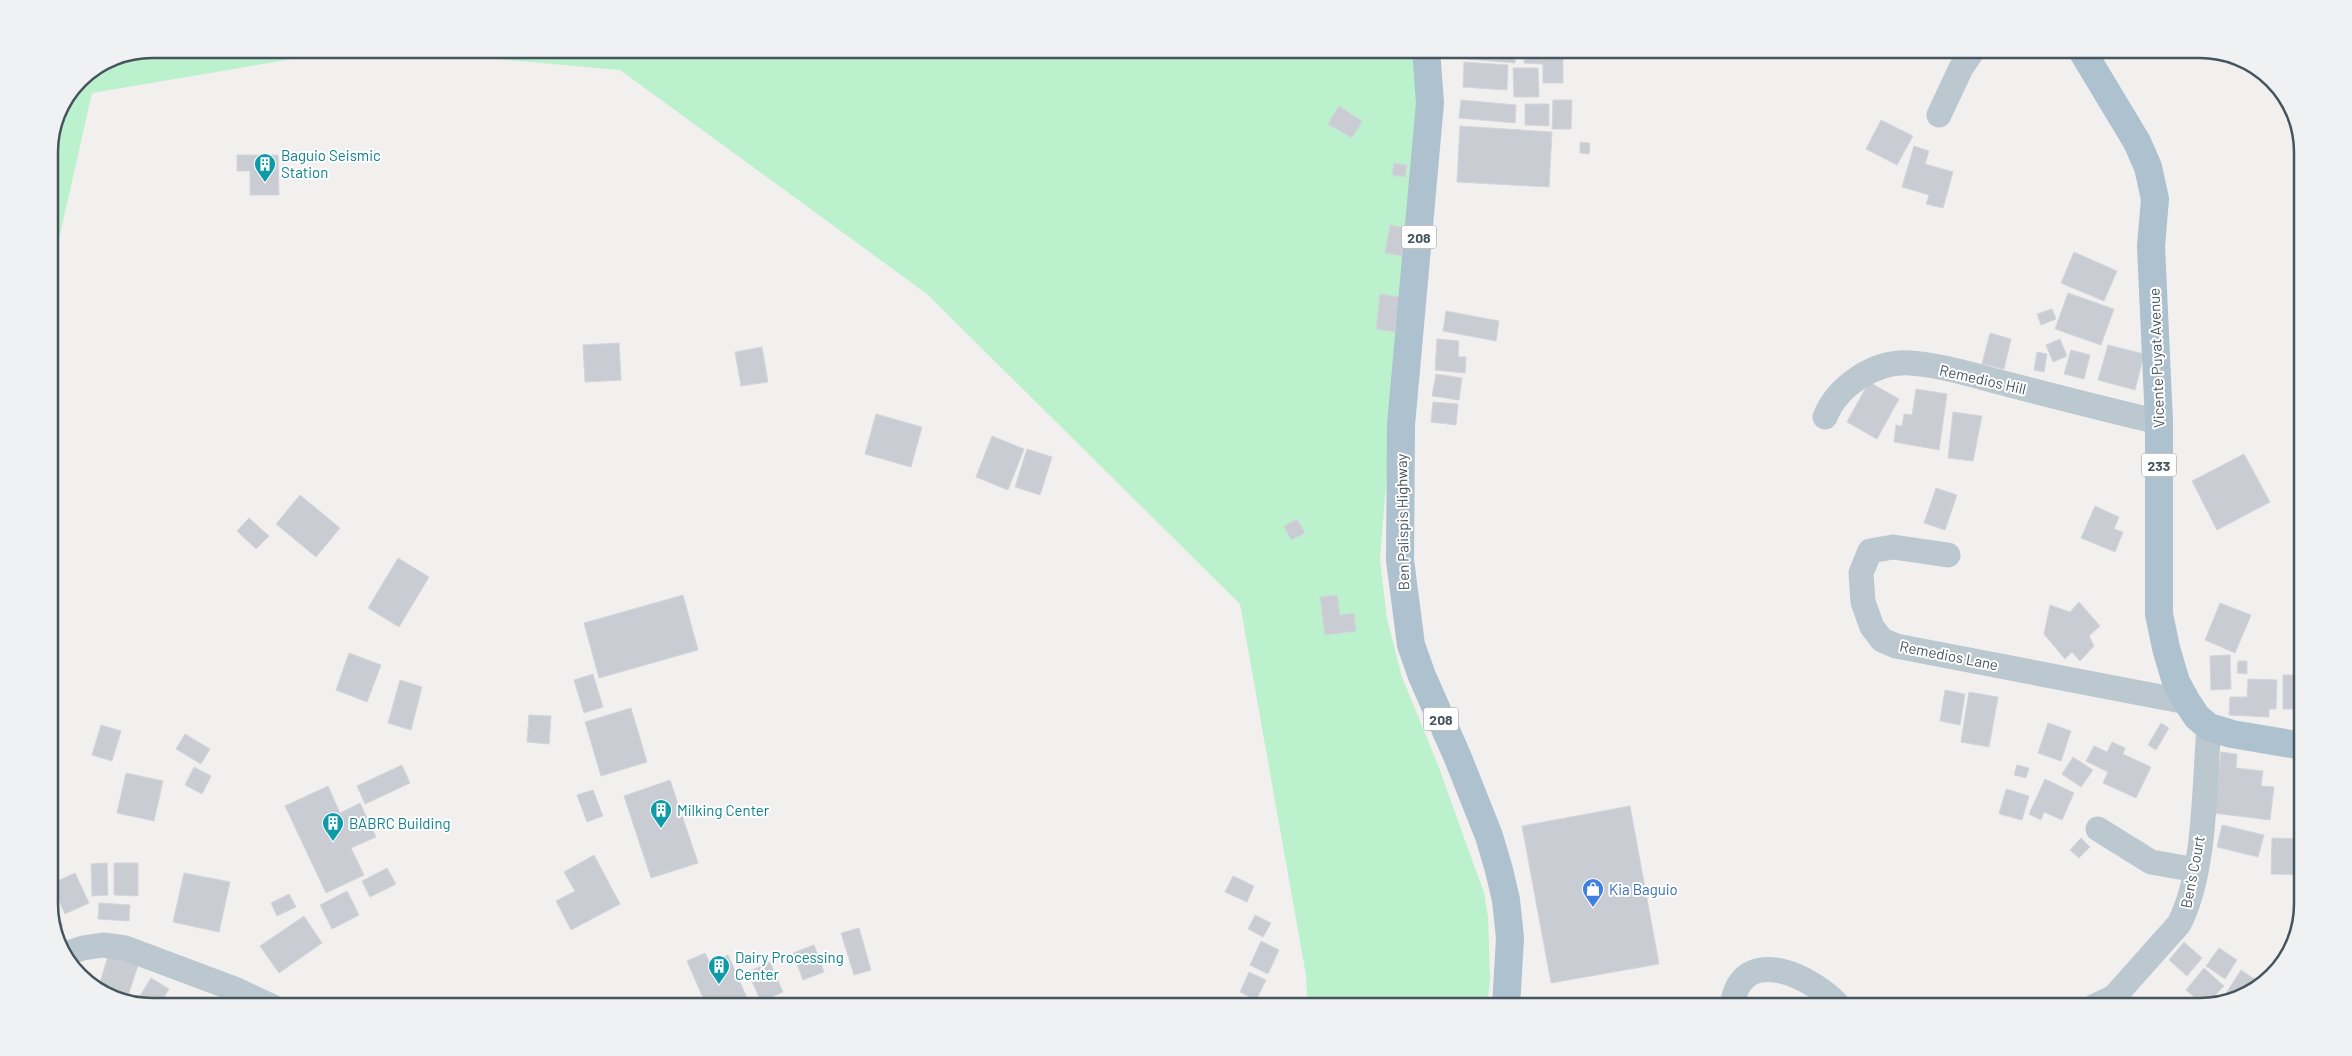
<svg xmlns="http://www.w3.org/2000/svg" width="2352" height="1056" viewBox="0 0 2352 1056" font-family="Barlow,sans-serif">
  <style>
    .green { fill: #bbf1cc }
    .building { fill: #c9ccd2; stroke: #d3d6db }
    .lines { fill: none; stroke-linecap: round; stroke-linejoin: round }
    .minor { stroke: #bcc8cf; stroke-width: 25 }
    .major { stroke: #adc1cf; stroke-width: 28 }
    .labels { text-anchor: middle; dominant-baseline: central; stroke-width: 4; stroke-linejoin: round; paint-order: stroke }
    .shield { fill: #fff; stroke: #7e878e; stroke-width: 1 }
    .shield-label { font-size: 14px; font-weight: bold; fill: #46545d }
    .culture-label { font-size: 15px; fill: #0d838f; stroke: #fff; text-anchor: start }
    .street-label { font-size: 15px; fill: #46545d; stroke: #fff }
    .shop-label { font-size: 15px; fill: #366cbe; stroke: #fff; text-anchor: start }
    .rim { fill: none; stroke: #46545d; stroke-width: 2.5 }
  </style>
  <rect width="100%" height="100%" fill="#f2efef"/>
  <g class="green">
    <path d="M 152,49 L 352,49 L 92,93 L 49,283 L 49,145 L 57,112 L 79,79 L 113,56 Z"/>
    <path d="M 385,49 L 1412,49 L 1417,97 L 1380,560 L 1387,619 L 1402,677 L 1438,765 L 1484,893 L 1488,917 L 1490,980 L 1487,1007 L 1308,1007 L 1306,975 L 1240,604 L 927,294 L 620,70 Z"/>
  </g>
  <g class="building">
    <path d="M 1468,49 L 1516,49 L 1515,63 L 1467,59 Z"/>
    <path d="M 1524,49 L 1563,49 L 1563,83 L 1543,83 L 1543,64 L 1524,63 Z"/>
    <path d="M 1464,62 L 1508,65 L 1507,90 L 1463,87 Z"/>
    <path d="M 1513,68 L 1538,68 L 1539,97 L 1514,97 Z"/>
    <path d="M 1461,100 L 1516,105 L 1515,123 L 1459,118 Z"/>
    <path d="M 1553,100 L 1572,100 L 1571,129 L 1552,129 Z"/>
    <path d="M 1525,104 L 1549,104 L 1549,126 L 1525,125 Z"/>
    <path d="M 1339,106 L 1362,121 L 1352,138 L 1328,124 Z"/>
    <path d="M 1881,120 L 1913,136 L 1897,165 L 1866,149 Z"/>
    <path d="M 1460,126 L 1552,132 L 1549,187 L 1457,182 Z"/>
    <path d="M 1580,142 L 1590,143 L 1589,154 L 1580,153 Z"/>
    <path d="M 1914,146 L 1929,151 L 1925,164 L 1953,172 L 1943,208 L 1926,204 L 1929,195 L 1902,187 Z"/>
    <path d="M 237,155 L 278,155 L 279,195 L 250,195 L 250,171 L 237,171 Z"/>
    <path d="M 1394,163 L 1407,165 L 1405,177 L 1392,175 Z"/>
    <path d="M 1390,225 L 1406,228 L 1402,256 L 1385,253 Z"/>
    <path d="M 2074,252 L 2117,271 L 2104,301 L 2061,283 Z"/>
    <path d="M 2068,293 L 2114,309 L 2101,345 L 2055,329 Z"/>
    <path d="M 1380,294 L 1400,297 L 1395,332 L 1376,329 Z"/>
    <path d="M 2052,309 L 2056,319 L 2041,325 L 2037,314 Z"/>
    <path d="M 1446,311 L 1499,321 L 1496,341 L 1443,331 Z"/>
    <path d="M 1990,333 L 2011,339 L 2004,369 L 1982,364 Z"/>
    <path d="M 1437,339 L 1459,341 L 1458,357 L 1466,357 L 1465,373 L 1435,370 Z"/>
    <path d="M 2060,339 L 2067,356 L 2053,362 L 2046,345 Z"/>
    <path d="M 619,343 L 621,380 L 585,382 L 583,345 Z"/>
    <path d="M 2108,345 L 2144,354 L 2135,390 L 2098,380 Z"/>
    <path d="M 762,347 L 768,382 L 741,386 L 735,352 Z"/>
    <path d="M 2071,350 L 2090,355 L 2084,379 L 2064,374 Z"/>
    <path d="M 2037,352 L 2047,354 L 2044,372 L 2034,370 Z"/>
    <path d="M 1436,374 L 1462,378 L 1459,400 L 1432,396 Z"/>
    <path d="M 1869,382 L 1899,399 L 1877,439 L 1847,422 Z"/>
    <path d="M 1916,389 L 1947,394 L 1939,450 L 1894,442 L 1896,425 L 1902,426 L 1904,414 L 1912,415 Z"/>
    <path d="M 1433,402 L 1458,404 L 1456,425 L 1431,422 Z"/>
    <path d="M 1953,412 L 1982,416 L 1973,461 L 1948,458 Z"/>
    <path d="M 876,414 L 922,427 L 911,467 L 865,454 Z"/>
    <path d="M 992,436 L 1024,449 L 1008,490 L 976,477 Z"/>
    <path d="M 1027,449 L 1052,457 L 1040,495 L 1015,487 Z"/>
    <path d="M 2244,454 L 2270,502 L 2217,530 L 2192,481 Z"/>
    <path d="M 1936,488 L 1957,495 L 1945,530 L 1924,523 Z"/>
    <path d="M 300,495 L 340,528 L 316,557 L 276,524 Z"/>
    <path d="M 2095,506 L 2119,517 L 2114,529 L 2123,532 L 2115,552 L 2081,538 Z"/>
    <path d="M 249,518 L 269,536 L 256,549 L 237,531 Z"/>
    <path d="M 1297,519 L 1305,533 L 1291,540 L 1284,526 Z"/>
    <path d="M 398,558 L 429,577 L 399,627 L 368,608 Z"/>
    <path d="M 683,595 L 698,650 L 599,678 L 584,623 Z"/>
    <path d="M 1337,595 L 1340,615 L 1354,613 L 1356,631 L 1325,635 L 1320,597 Z"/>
    <path d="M 2079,602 L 2100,626 L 2089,636 L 2094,646 L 2080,661 L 2072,652 L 2065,659 L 2044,634 L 2050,605 L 2070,612 Z"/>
    <path d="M 2220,603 L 2251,615 L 2235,653 L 2205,640 Z"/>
    <path d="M 349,653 L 381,665 L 367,702 L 336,690 Z"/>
    <path d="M 2230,655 L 2231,689 L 2211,690 L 2210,656 Z"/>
    <path d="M 2238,661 L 2247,661 L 2247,674 L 2237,673 Z"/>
    <path d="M 593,674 L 603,707 L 584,713 L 574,680 Z"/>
    <rect x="2283" y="675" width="20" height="34"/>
    <path d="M 2248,679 L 2277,680 L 2276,709 L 2269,709 L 2269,717 L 2229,715 L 2230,697 L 2247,697 Z"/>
    <path d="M 400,680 L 422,687 L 411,730 L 388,723 Z"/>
    <path d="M 1945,690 L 1965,694 L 1960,725 L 1940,721 Z"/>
    <path d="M 1969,692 L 1998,697 L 1989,747 L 1961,742 Z"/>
    <path d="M 631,708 L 647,762 L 601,776 L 585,722 Z"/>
    <path d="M 529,715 L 551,716 L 549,744 L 527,742 Z"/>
    <path d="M 2048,723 L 2071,731 L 2061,761 L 2038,753 Z"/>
    <path d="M 2161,723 L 2169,728 L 2156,750 L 2148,745 Z"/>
    <path d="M 101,725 L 121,731 L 112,761 L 92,755 Z"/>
    <path d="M 185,734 L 210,749 L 201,764 L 176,749 Z"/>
    <path d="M 2112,742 L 2125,748 L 2123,754 L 2151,767 L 2136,798 L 2103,783 L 2108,772 L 2086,761 L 2094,746 L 2107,752 Z"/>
    <path d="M 2221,752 L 2237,754 L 2236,768 L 2263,771 L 2261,786 L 2274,787 L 2270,820 L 2213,813 Z"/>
    <path d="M 2073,757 L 2093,770 L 2081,787 L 2062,774 Z"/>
    <path d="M 402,765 L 410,783 L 365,804 L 357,786 Z"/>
    <path d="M 2017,765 L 2029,768 L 2026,778 L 2014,775 Z"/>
    <path d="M 194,767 L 211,776 L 202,794 L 185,785 Z"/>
    <path d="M 126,773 L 163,781 L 154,821 L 117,813 Z"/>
    <path d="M 2045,779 L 2074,793 L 2062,820 L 2044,812 L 2041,820 L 2029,814 Z"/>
    <path d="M 670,780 L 698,863 L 651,878 L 624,796 Z"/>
    <path d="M 328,786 L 340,813 L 360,803 L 376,837 L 351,848 L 364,875 L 326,893 L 285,806 Z"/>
    <path d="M 2006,789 L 2029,796 L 2022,820 L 1999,814 Z"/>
    <path d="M 593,790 L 603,816 L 587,822 L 577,795 Z"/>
    <path d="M 1630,806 L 1659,964 L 1551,983 L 1522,826 Z"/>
    <path d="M 2222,825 L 2264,835 L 2258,857 L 2217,847 Z"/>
    <path d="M 2081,838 L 2090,847 L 2079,858 L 2070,850 Z"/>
    <path d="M 2272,838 L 2303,839 L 2303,875 L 2271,874 Z"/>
    <path d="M 594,855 L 620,904 L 571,930 L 556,901 L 575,891 L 564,872 Z"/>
    <path d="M 107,863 L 108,895 L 92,896 L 91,864 Z"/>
    <path d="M 114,863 L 138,863 L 138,896 L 114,895 Z"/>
    <path d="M 387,868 L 396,884 L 370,897 L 362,881 Z"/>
    <path d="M 75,873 L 89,903 L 65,914 L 51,884 Z"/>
    <path d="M 184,873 L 230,882 L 219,932 L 173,922 Z"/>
    <path d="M 1233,876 L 1254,886 L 1247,902 L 1225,892 Z"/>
    <path d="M 347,891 L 359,915 L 332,929 L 320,905 Z"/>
    <path d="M 289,894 L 296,907 L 277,916 L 271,903 Z"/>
    <path d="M 49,899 L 63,926 L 56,930 L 49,911 Z"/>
    <path d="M 99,903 L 130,905 L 129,921 L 98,919 Z"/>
    <path d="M 1255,915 L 1271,923 L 1263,937 L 1248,929 Z"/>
    <path d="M 304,916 L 322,943 L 279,973 L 260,946 Z"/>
    <path d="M 859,928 L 871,970 L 854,975 L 841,933 Z"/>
    <path d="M 1261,941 L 1279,950 L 1268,974 L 1250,965 Z"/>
    <path d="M 2184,942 L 2202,958 L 2187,976 L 2169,960 Z"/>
    <path d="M 814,945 L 824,972 L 803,980 L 793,953 Z"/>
    <path d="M 2219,948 L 2237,960 L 2225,979 L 2206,966 Z"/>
    <path d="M 109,953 L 139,962 L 126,1002 L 112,999 L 98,989 Z"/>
    <path d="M 705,953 L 710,963 L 728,955 L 751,1007 L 707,1007 L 687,961 Z"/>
    <path d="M 770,962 L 783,992 L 761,1002 L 748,972 Z"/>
    <path d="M 2204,968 L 2224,986 L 2205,1006 L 2186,990 Z"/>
    <path d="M 2241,970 L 2262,984 L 2257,990 L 2221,1001 Z"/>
    <path d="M 1249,972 L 1266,980 L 1256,1000 L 1240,992 Z"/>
    <path d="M 151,978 L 169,989 L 158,1007 L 135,1004 Z"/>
    <path d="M 190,997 L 200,1007 L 183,1005 Z"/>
    <path d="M 169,1000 L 181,1007 L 165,1007 Z"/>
  </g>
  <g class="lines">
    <g class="minor">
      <path d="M 1939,115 L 1961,68 L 1974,49"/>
      <path d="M 1825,417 C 1838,385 1875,361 1910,363 C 1942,365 1975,376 2007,384 C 2057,397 2108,410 2159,422"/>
      <path d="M 1948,555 L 1893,547 L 1870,551 L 1861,573 L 1863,602 L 1872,627 L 1882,640 L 1896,646 L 2187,702"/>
      <path d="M 2098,829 L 2151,862 L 2196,870"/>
      <path d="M 65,954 L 83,948 L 103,945 L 125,948 L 237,990 L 273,1007"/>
      <path d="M 1732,1007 C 1740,941 1813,976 1840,1007"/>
      <path d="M 2093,1007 L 2114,997 L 2179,924 C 2206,872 2204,786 2209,727"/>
    </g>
    <g class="major">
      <path d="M 1426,49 L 1430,103 L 1401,425 L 1400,560 L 1411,645 L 1422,676 L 1458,758 L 1489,836 L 1499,870 L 1506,900 L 1510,938 L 1506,1007"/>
      <path d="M 2081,49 L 2137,142 L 2148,167 L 2155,199 L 2151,246 L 2159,422 L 2159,614 L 2166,648 L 2176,682 L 2187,702 L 2197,717 L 2209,727 L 2232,734 L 2303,746"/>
    </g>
  </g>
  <defs>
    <g id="building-pin" transform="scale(1.125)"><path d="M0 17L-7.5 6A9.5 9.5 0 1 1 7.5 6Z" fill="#0f9aa8" stroke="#fff"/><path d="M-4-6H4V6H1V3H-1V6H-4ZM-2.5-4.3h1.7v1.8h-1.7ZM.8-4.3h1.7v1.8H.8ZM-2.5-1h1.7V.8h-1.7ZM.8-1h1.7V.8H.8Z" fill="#fff"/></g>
    <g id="shop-pin" transform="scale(1.125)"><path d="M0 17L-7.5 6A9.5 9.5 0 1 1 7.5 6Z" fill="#3f7fe0" stroke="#fff"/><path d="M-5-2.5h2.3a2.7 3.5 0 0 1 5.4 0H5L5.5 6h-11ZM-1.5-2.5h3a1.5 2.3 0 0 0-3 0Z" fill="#fff"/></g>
  </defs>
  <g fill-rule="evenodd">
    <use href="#building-pin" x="265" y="164"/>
    <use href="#building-pin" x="661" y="810"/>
    <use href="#building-pin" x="333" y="823"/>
    <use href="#shop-pin" x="1593" y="889"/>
    <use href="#building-pin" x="719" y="966"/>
  </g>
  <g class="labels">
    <g class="shield">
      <rect x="1401.5" y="225.5" width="35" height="23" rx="4"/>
      <rect x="2141.5" y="453.5" width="35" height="23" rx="4"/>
      <rect x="1423.5" y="707.5" width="35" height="23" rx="4"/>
    </g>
    <g class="shield-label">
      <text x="1419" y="237">208</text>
      <text x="2159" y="465">233</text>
      <text x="1441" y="719">208</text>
    </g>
    <g class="culture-label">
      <text x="281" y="155">Baguio Seismic<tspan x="281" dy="17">Station</tspan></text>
      <text x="677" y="810">Milking Center</text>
      <text x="349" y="823">BABRC Building</text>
      <text x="735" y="957">Dairy Processing<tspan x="735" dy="17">Center</tspan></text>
    </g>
    <g class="street-label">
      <text transform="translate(2156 358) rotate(-92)">Vicente Puyat Avenue</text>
      <text transform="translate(1983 379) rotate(13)">Remedios Hill</text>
      <text transform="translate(1402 522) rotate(-91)">Ben Palispis Highway</text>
      <text transform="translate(1949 655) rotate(11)">Remedios Lane</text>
      <text transform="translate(2192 872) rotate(-79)">Ben's Court</text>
    </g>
    <g class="shop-label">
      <text x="1609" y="889">Kia Baguio</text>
    </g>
  </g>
  <path d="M0 0H2352V1056H0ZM152 58H2200A94 94 0 0 1 2294 152V904A94 94 0 0 1 2200 998H152A94 94 0 0 1 58 904V152A94 94 0 0 1 152 58Z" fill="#f0f1f2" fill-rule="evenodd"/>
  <path class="rim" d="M152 58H2200A94 94 0 0 1 2294 152V904A94 94 0 0 1 2200 998H152A94 94 0 0 1 58 904V152A94 94 0 0 1 152 58Z"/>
</svg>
